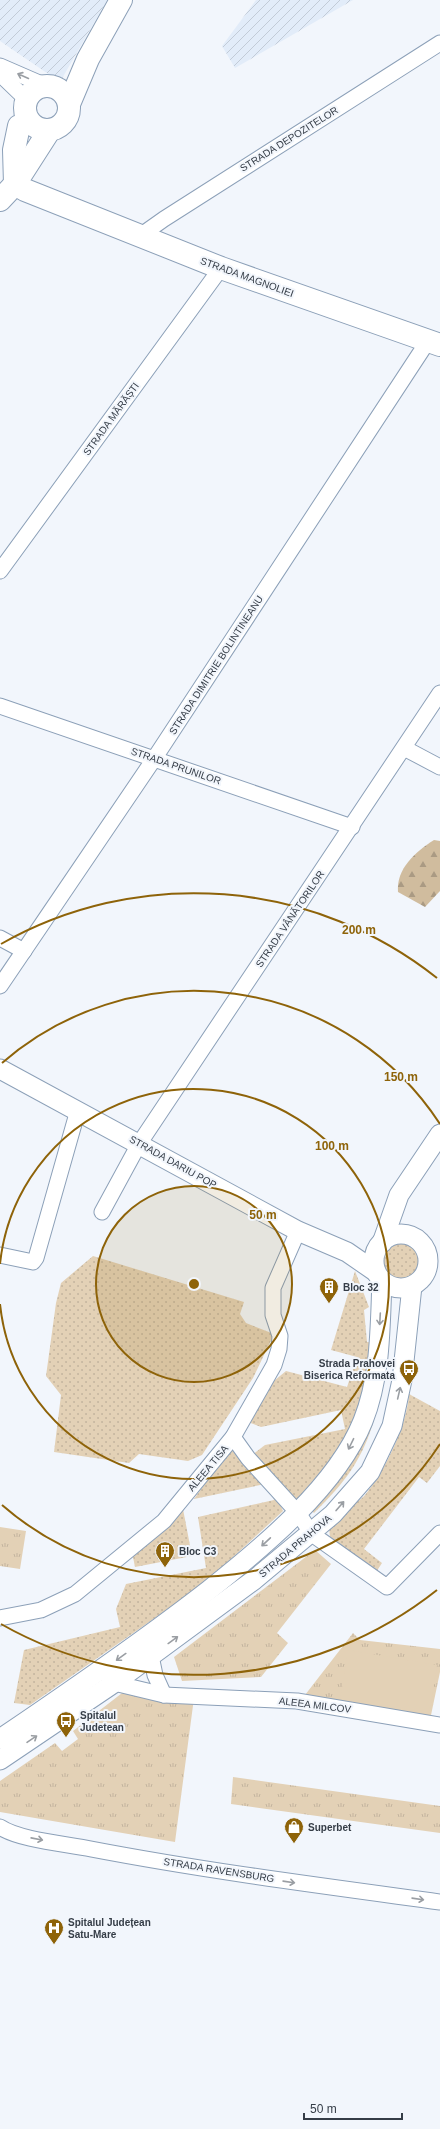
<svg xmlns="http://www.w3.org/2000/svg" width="440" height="2129" viewBox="0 0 440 2129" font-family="Helvetica,sans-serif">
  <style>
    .industrial { fill: url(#industrial-furrows) }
    .grass { fill: url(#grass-dots) }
    .forest { fill: url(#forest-firs) }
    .park { fill: url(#park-tufts) }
    .pitch { fill: #e3d1b6 }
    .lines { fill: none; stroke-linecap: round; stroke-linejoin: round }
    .minor-casing { stroke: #8ca0b8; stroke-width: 17 }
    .tertiary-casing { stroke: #8ca0b8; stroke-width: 21 }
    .secondary-casing { stroke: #8ca0b8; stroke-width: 24 }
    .minor { stroke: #fff; stroke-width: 15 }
    .tertiary { stroke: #fff; stroke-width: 19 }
    .secondary { stroke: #fff; stroke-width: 22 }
    .oneway { stroke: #9a9ea3 }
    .ring { fill: none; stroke: #8e6309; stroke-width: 2 }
    .labels { text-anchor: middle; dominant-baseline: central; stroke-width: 4; stroke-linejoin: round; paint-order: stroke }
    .street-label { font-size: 10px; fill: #353d47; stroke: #f2f6fc }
    .poi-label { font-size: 10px; font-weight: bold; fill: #353d47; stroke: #f2f6fc; text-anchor: start }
    .centre { fill: #8e6309; stroke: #f2f6fc; stroke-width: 2 }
    .ring-label { font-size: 12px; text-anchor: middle; font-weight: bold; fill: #8e6309; stroke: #f2f6fc; stroke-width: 4; stroke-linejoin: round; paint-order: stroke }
  </style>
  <defs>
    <pattern id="industrial-furrows" width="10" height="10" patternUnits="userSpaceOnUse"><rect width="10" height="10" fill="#e2ecf9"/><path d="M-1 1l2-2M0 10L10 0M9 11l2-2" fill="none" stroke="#c2cbd7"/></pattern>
    <pattern id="grass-dots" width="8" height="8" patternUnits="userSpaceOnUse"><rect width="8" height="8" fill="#e3d1b6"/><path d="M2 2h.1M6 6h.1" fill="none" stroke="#c3b49e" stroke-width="1.8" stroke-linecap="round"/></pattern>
    <pattern id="forest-firs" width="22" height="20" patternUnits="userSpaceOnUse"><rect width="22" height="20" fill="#d0bc9e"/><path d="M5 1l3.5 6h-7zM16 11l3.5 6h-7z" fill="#aa9a83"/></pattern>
    <pattern id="park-tufts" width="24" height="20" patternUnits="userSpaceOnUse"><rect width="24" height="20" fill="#e3d1b6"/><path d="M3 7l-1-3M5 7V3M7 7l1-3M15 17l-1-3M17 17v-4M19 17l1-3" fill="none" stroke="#c3b49e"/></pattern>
  </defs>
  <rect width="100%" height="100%" fill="#f2f6fc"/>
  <g class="industrial">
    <path d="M 0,0 L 107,0 L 60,82 L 0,41 Z"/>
    <path d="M 256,0 L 353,0 L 235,68 L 222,46 Z"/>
  </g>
  <g class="grass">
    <circle cx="401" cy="1262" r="19"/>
    <path d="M 93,1256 L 244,1302 L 240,1314 L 246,1323 L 274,1334 L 253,1378 L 202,1455 L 188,1461 L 139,1454 L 129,1463 L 54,1452 L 61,1395 L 46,1376 L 56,1303 L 61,1283 Z"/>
    <path d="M 355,1271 L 369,1307 L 364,1310 L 367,1342 L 379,1343 L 363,1420 L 305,1505 L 272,1486 L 283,1511 L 205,1583 L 30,1705 L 14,1703 L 24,1650 L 120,1627 L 116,1609 L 126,1584 L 206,1568 L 198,1517 L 274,1500 L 270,1483 L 194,1499 L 232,1446 L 248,1458 L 265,1445 L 345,1429 L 341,1410 L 261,1427 L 248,1422 L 269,1385 L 286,1371 L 347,1387 L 357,1357 L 331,1350 Z"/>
    <path d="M 409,1394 L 440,1411 L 440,1466 L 427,1483 L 419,1477 L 364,1549 L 382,1563 L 373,1577 L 331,1541 C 330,1536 328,1530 331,1525 C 335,1515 357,1504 365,1495 C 385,1471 407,1425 409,1394 Z"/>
    <path d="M 375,1416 C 363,1460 345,1482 314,1513 L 308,1507 L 370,1417 Z"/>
    <path d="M 183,1509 L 192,1556 L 135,1567 L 132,1552 Z"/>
  </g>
  <path class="forest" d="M 434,840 L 440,841 L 440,891 L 425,907 L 398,892 C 396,869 415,852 434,840 Z"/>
  <g class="park">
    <path d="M 0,1527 L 26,1531 L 20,1569 L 0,1566 Z"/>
    <path d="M 315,1550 L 331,1564 L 277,1633 L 288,1643 L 261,1677 L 182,1681 L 174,1657 Z"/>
    <path d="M 353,1633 L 360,1640 L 440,1649 L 440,1672 L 430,1720 L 305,1695 Z"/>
    <path d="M 126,1690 L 194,1698 L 175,1842 L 0,1812 L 0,1781 L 55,1743 L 62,1751 L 78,1739 L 73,1731 Z"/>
    <path d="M 233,1777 L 440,1806 L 440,1833 L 231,1804 Z"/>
  </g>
  <path class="pitch" d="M 348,1650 L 437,1665 L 429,1716 L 340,1701 Z"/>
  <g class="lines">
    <g class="minor-casing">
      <g id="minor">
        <path d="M 0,66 L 46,86"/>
        <path d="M 0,74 L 27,100"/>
        <path d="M 140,236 L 164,219 L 440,43"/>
        <path d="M 0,571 L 221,268"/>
        <path d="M 0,706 L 352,827"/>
        <path d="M 404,748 L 440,767"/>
        <path d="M 0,938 L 24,951"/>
        <path d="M 0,986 L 154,759 L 428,341"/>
        <path d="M 102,1212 L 139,1144 L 440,693"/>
        <path d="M 0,1255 L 33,1262 L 36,1258 L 78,1110"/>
        <path d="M 233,1437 L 248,1458 L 298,1513 L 312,1534 L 387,1587 L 440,1533"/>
        <path d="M 0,1618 L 41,1610 L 75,1594 L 164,1521 L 233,1437 L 274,1365 L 279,1349 L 280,1336 L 273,1315 L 273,1288 L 298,1231"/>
        <path d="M 151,1656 L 155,1675 L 164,1695"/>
        <path d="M 109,1677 L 114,1683 L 164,1695 L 297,1701 L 440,1725"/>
        <path d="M 0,1827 C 19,1840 67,1844 91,1849 C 206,1871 323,1886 440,1902"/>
      </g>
    </g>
    <g class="tertiary-casing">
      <g id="tertiary">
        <path d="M 0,1069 L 298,1231 L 347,1252 L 376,1272"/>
        <circle cx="401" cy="1261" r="27"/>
        <path d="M 382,1243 L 399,1195 L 440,1134"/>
        <path d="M 0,1739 C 71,1691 141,1643 209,1590 C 263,1547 337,1486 363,1421 C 381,1376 380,1327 382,1280"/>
        <path d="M 0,1760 L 114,1683 L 254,1580 L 333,1514 L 370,1472 L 392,1426 L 402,1380 L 412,1286"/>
      </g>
    </g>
    <g class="secondary-casing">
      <g id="secondary">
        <circle cx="47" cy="108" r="22"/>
        <path d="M 69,104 L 88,59 L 121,0"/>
        <path d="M 15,184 L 25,190 L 221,268 L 440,345"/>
        <path d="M 15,184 L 14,150 L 19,126"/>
        <path d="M 0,200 L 15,184 L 49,131"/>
      </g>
    </g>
    <use href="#minor" class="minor"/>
    <use href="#tertiary" class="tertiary"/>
    <use href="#secondary" class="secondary"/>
  </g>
  <defs><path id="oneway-shaft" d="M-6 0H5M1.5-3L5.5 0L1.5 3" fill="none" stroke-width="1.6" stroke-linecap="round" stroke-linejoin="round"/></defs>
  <g class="oneway">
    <use href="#oneway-shaft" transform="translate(23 76) rotate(-156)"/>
    <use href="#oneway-shaft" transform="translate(380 1319) rotate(93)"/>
    <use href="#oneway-shaft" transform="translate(399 1393) rotate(-77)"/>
    <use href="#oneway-shaft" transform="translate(351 1444) rotate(116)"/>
    <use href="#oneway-shaft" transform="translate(340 1506) rotate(-49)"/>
    <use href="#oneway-shaft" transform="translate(266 1542) rotate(137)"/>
    <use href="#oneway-shaft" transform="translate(173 1640) rotate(-36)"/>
    <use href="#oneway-shaft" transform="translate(121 1657) rotate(144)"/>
    <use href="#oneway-shaft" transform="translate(32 1739) rotate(-34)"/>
    <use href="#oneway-shaft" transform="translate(37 1839) rotate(11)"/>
    <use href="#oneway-shaft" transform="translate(289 1882) rotate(8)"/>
    <use href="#oneway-shaft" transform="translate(418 1899) rotate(8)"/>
  </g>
  <circle cx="194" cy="1284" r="98" fill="#8e6309" fill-opacity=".12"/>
  <g class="ring">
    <circle cx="194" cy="1284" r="98"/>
    <path d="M0 1264A195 195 0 1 1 0 1304"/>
    <path d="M440 1444A293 293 0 0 1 2 1505M2 1063A293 293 0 0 1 440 1124"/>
    <path d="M437 1590A391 391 0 0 1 1 1624M1 944A391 391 0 0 1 437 978"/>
  </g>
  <defs>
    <g id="building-pin" transform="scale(1)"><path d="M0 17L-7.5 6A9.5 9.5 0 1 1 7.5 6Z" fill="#8e6309" stroke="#f2f6fc"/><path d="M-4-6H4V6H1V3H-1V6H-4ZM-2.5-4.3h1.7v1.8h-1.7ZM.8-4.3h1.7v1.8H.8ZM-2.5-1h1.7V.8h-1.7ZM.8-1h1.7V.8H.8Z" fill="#fff"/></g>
    <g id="bus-pin" transform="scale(1)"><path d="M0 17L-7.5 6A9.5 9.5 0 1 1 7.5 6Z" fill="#8e6309" stroke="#f2f6fc"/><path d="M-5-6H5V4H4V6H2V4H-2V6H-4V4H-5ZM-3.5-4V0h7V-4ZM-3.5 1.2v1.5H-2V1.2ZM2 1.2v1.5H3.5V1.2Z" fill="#fff"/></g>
    <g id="shop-pin" transform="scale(1)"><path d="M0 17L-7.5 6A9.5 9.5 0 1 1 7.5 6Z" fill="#8e6309" stroke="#f2f6fc"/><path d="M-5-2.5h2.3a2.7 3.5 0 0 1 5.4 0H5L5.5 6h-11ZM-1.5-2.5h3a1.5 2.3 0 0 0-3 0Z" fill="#fff"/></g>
    <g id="hospital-pin" transform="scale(1)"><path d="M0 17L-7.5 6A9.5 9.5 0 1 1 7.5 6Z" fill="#8e6309" stroke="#f2f6fc"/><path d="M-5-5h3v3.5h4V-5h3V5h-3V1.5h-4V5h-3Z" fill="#fff"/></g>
  </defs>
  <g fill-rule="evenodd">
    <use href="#building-pin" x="329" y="1287"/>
    <use href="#bus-pin" x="409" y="1369"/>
    <use href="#building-pin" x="165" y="1551"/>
    <use href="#bus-pin" x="66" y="1721"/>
    <use href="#shop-pin" x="294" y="1827"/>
    <use href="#hospital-pin" x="54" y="1928"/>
  </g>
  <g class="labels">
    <g class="street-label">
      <text transform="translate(289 139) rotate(-32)">STRADA DEPOZITELOR</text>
      <text transform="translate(247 277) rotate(20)">STRADA MAGNOLIEI</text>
      <text transform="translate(111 419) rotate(-54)">STRADA MĂRĂȘTI</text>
      <text transform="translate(216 665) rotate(-57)">STRADA DIMITRIE BOLINTINEANU</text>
      <text transform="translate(176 766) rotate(19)">STRADA PRUNILOR</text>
      <text transform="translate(290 919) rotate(-56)">STRADA VÂNĂTORILOR</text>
      <text transform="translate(173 1162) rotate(29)">STRADA DARIU POP</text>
      <text transform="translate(208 1468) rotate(-50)">ALEEA TISA</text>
      <text transform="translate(295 1546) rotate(-40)">STRADA PRAHOVA</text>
      <text transform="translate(315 1705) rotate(7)">ALEEA MILCOV</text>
      <text transform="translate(219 1870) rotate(9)">STRADA RAVENSBURG</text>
    </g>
    <g class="poi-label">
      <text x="343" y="1287">Bloc 32</text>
      <text x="395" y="1363" text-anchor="end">Strada Prahovei<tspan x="395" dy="12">Biserica Reformata</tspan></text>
      <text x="179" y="1551">Bloc C3</text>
      <text x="80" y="1715">Spitalul<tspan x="80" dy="12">Judetean</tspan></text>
      <text x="308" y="1827">Superbet</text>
      <text x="68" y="1922">Spitalul Județean<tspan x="68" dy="12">Satu-Mare</tspan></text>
    </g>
  </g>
  <circle cx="194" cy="1284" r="6" class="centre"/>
  <g class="ring-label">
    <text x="359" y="934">200 m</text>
    <text x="401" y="1081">150 m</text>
    <text x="332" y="1150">100 m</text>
    <text x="263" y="1219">50 m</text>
  </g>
  <path d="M304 2113v6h98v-6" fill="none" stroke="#353d47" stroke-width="2"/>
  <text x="310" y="2113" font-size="12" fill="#353d47" stroke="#f2f6fc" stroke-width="3" paint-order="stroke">50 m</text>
</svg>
